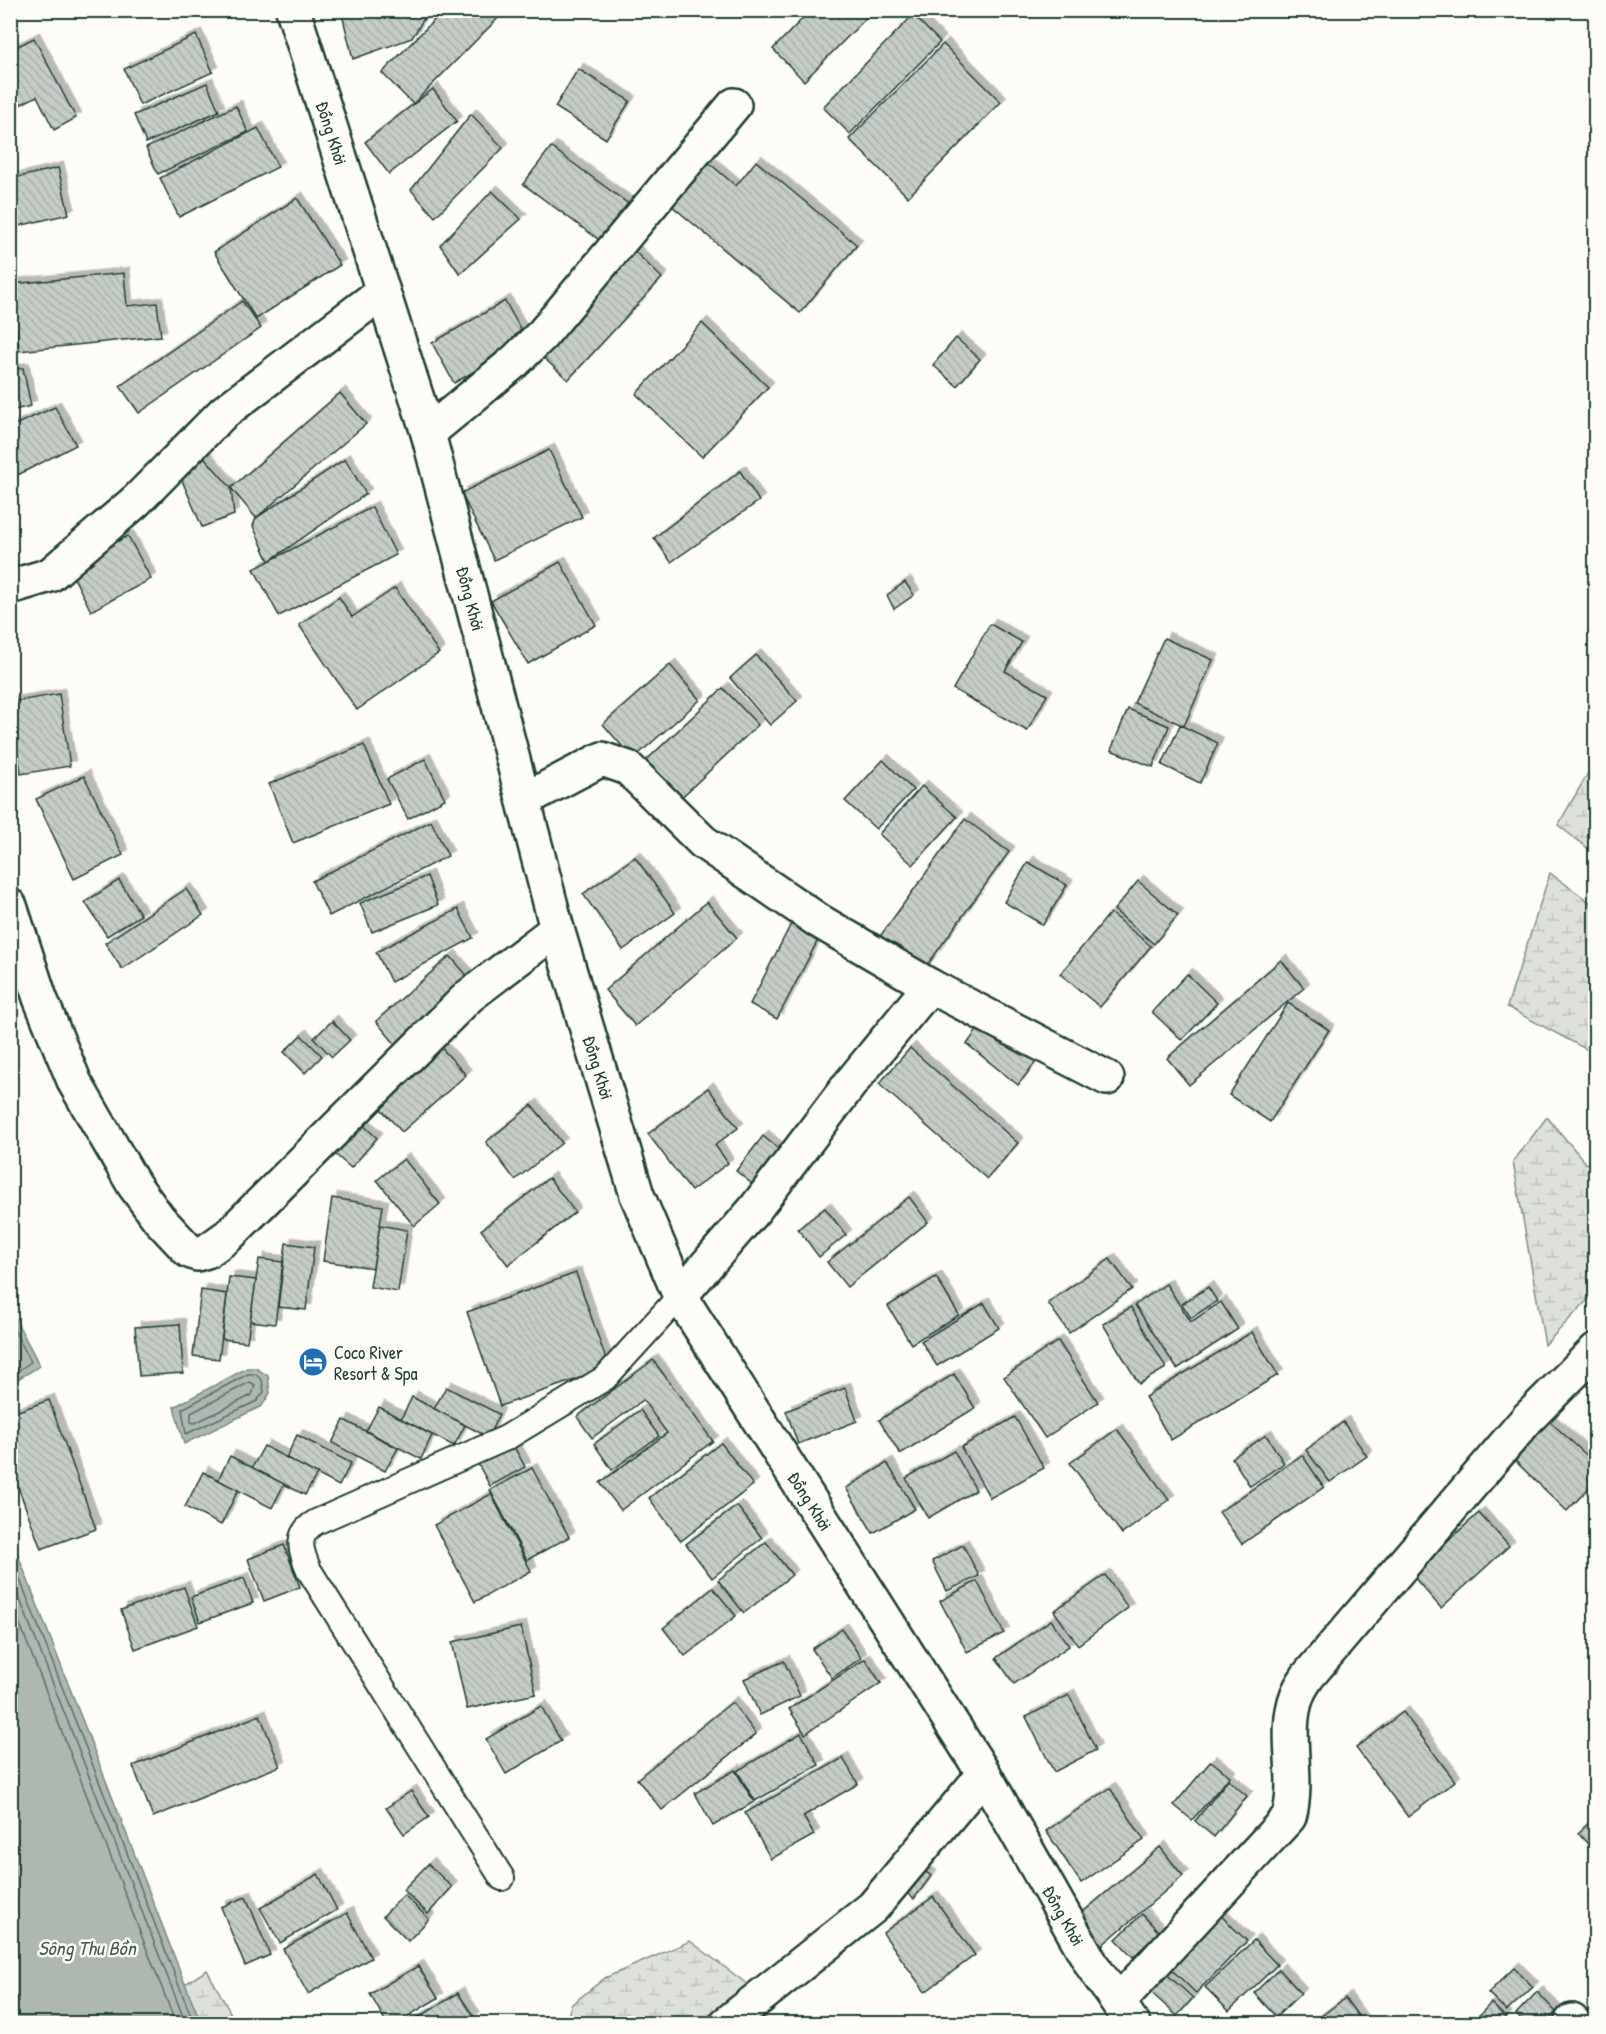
<svg xmlns="http://www.w3.org/2000/svg" width="1606" height="2034" viewBox="0 0 1606 2034" font-family="'Patrick Hand',sans-serif">
  <style>
    .wetland { fill: url(#wetland-marsh); stroke: #7e8e88; stroke-width: 1.5 }
    .water { fill: #aeb8b1; stroke: #75877f; stroke-width: 1.5 }
    .lines { fill: none; stroke-linecap: round; stroke-linejoin: round }
    .shore { stroke: #586e66; stroke-width: 1.5 }
    .building { fill: url(#building-back-hatch); stroke: #1f3d34; stroke-width: 1.5; filter: url(#shadow) }
    .lane-casing { stroke: #1f3d34; stroke-width: 28 }
    .street-casing { stroke: #1f3d34; stroke-width: 38 }
    .secondary-casing { stroke: #1f3d34; stroke-width: 38 }
    .lane { stroke: #fdfcf7; stroke-width: 24 }
    .street { stroke: #fdfcf7; stroke-width: 33 }
    .secondary { stroke: #fdfcf7; stroke-width: 33 }
    .labels { text-anchor: middle; dominant-baseline: central; stroke-width: 5; stroke-linejoin: round; paint-order: stroke }
    .street-label { font-size: 18px; fill: #1f3d34; stroke: #fdfcf7 }
    .poi-label { font-size: 18px; fill: #1f3d34; stroke: #fdfcf7; text-anchor: start }
    .water-label { font-size: 20px; font-style: italic; fill: #435c53; stroke: #fdfcf7 }
  </style>
  <defs>
    <pattern id="wetland-marsh" width="20" height="14" patternUnits="userSpaceOnUse" patternTransform="scale(1.5)"><rect width="20" height="14" fill="#dde0db"/><path d="M1 5h8M5 5V1M11 12h8M15 12V8" fill="none" stroke="#bdc1bd"/></pattern>
    <pattern id="building-back-hatch" width="6" height="6" patternUnits="userSpaceOnUse" patternTransform="scale(1.5)"><rect width="6" height="6" fill="#c6cdc7"/><path d="M-1 5l2 2M0 0l6 6M5-1l2 2" fill="none" stroke="#aab1ac"/></pattern>
    <filter id="shadow"><feDropShadow dx="5.5" dy="-5.5" stdDeviation="0" flood-color="#0004"/></filter>
  </defs>
  <rect width="100%" height="100%" fill="#fdfcf7"/>
  <filter id="ink" filterUnits="userSpaceOnUse"><feTurbulence type="fractalNoise" baseFrequency=".0167" numOctaves="2"/><feDisplacementMap in="SourceGraphic" scale="12" xChannelSelector="R" yChannelSelector="G"/><feConvolveMatrix kernelMatrix="1 2 1 2 8 2 1 2 1" color-interpolation-filters="sRGB"/></filter>
  <g filter="url(#ink)">
    <g class="wetland">
      <path d="M 1595,761 L 1595,854 L 1558,825 Z"/>
      <path d="M 1550,873 L 1595,906 L 1595,1054 L 1507,1007 Z"/>
      <path d="M 1547,1117 L 1595,1174 L 1596,1291 L 1545,1345 L 1513,1162 Z"/>
      <path d="M 690,1941 L 747,1984 L 768,2023 L 566,2024 L 571,2005 L 605,1978 Z"/>
      <path d="M 207,1970 L 236,2023 L 201,2023 L 185,1984 Z"/>
    </g>
    <g class="water">
      <path d="M 10,1309 L 40,1366 L 11,1383 L 10,1383 Z"/>
      <path d="M 247,1368 L 256,1368 L 268,1376 L 270,1393 L 262,1406 L 184,1444 L 174,1407 Z"/>
      <path d="M 11,1537 L 185,1984 L 201,2023 L 11,2023 Z"/>
    </g>
    <g class="lines">
      <g class="shore">
        <path d="M 10,1322 L 31,1362 L 10,1376"/>
        <path d="M 248,1374 L 255,1374 L 262,1380 L 264,1392 L 257,1401 L 186,1434 L 182,1409 Z"/>
        <path d="M 250,1382 L 255,1385 L 252,1395 L 195,1423 L 191,1422 L 191,1413 Z"/>
        <path d="M 10,1554 L 194,2024"/>
        <path d="M 10,1574 L 186,2024"/>
        <path d="M 10,1599 L 176,2024"/>
      </g>
    </g>
    <g class="building">
      <path d="M 341,10 L 429,10 L 412,38 L 353,59 Z"/>
      <path d="M 444,10 L 506,10 L 413,104 L 382,73 Z"/>
      <path d="M 811,10 L 874,10 L 804,81 L 773,49 Z"/>
      <path d="M 913,15 L 940,42 L 850,134 L 823,107 Z"/>
      <path d="M 196,35 L 213,72 L 140,105 L 124,69 Z"/>
      <path d="M 34,38 L 76,118 L 54,130 L 37,96 L 10,110 L 10,50 Z"/>
      <path d="M 943,44 L 1001,102 L 908,197 L 849,139 Z"/>
      <path d="M 578,69 L 630,101 L 606,139 L 555,107 Z"/>
      <path d="M 207,83 L 219,111 L 146,143 L 134,115 Z"/>
      <path d="M 433,89 L 457,121 L 389,174 L 365,142 Z"/>
      <path d="M 236,106 L 248,132 L 158,174 L 146,148 Z"/>
      <path d="M 471,114 L 503,148 L 435,217 L 411,190 Z"/>
      <path d="M 258,128 L 278,167 L 179,217 L 160,178 Z"/>
      <path d="M 551,147 L 630,205 L 602,242 L 523,184 Z"/>
      <path d="M 702,157 L 736,186 L 756,161 L 857,245 L 800,313 L 666,201 Z"/>
      <path d="M 58,168 L 69,214 L 10,228 L 10,179 Z"/>
      <path d="M 492,191 L 521,219 L 460,274 L 440,245 Z"/>
      <path d="M 297,198 L 340,265 L 256,319 L 214,252 Z"/>
      <path d="M 630,247 L 662,278 L 568,380 L 534,349 Z"/>
      <path d="M 124,273 L 127,306 L 157,303 L 161,336 L 19,351 L 12,284 Z"/>
      <path d="M 242,301 L 261,328 L 139,413 L 120,386 Z"/>
      <path d="M 505,301 L 527,341 L 454,383 L 432,343 Z"/>
      <path d="M 702,323 L 768,387 L 702,457 L 636,394 Z"/>
      <path d="M 956,338 L 980,359 L 957,386 L 933,365 Z"/>
      <path d="M 23,368 L 31,406 L 10,411 L 10,370 Z"/>
      <path d="M 340,393 L 366,424 L 256,518 L 231,488 Z"/>
      <path d="M 55,407 L 76,445 L 10,479 L 10,427 Z"/>
      <path d="M 549,450 L 582,517 L 494,560 L 461,493 Z"/>
      <path d="M 204,457 L 231,488 L 234,515 L 202,527 L 178,471 Z"/>
      <path d="M 345,459 L 366,494 L 269,561 L 253,526 L 256,518 Z"/>
      <path d="M 740,471 L 759,501 L 671,562 L 654,538 Z"/>
      <path d="M 372,507 L 396,555 L 279,616 L 254,569 Z"/>
      <path d="M 128,536 L 151,579 L 91,611 L 68,566 Z"/>
      <path d="M 560,562 L 596,625 L 528,664 L 491,601 Z"/>
      <path d="M 905,582 L 914,595 L 894,609 L 887,595 Z"/>
      <path d="M 395,588 L 439,653 L 357,710 L 299,625 L 339,597 L 352,617 Z"/>
      <path d="M 990,624 L 1022,642 L 1005,671 L 1047,695 L 1027,731 L 953,689 Z"/>
      <path d="M 1164,638 L 1213,660 L 1184,726 L 1134,703 Z"/>
      <path d="M 756,655 L 797,701 L 770,725 L 730,678 Z"/>
      <path d="M 670,665 L 700,700 L 633,759 L 603,724 Z"/>
      <path d="M 723,688 L 758,725 L 670,808 L 635,771 Z"/>
      <path d="M 59,694 L 70,766 L 21,774 L 11,702 Z"/>
      <path d="M 1128,709 L 1169,726 L 1153,767 L 1111,750 Z"/>
      <path d="M 1180,725 L 1218,743 L 1200,783 L 1162,765 Z"/>
      <path d="M 364,745 L 389,804 L 293,843 L 269,784 Z"/>
      <path d="M 425,759 L 445,799 L 408,819 L 387,779 Z"/>
      <path d="M 883,760 L 913,790 L 876,829 L 845,801 Z"/>
      <path d="M 84,776 L 123,855 L 74,879 L 36,799 Z"/>
      <path d="M 922,786 L 957,817 L 913,865 L 879,834 Z"/>
      <path d="M 965,819 L 1009,852 L 923,971 L 878,939 Z"/>
      <path d="M 431,821 L 448,856 L 329,916 L 312,881 Z"/>
      <path d="M 635,857 L 675,913 L 623,950 L 583,894 Z"/>
      <path d="M 1028,862 L 1067,885 L 1043,925 L 1004,902 Z"/>
      <path d="M 427,876 L 438,905 L 372,932 L 360,903 Z"/>
      <path d="M 119,880 L 141,915 L 107,936 L 85,902 Z"/>
      <path d="M 1138,881 L 1178,915 L 1154,944 L 1114,910 Z"/>
      <path d="M 186,889 L 203,915 L 122,969 L 105,943 Z"/>
      <path d="M 707,902 L 737,938 L 635,1026 L 605,990 Z"/>
      <path d="M 458,909 L 473,938 L 391,982 L 376,952 Z"/>
      <path d="M 1110,913 L 1151,946 L 1100,1007 L 1060,974 Z"/>
      <path d="M 791,924 L 819,938 L 777,1019 L 750,1004 Z"/>
      <path d="M 450,956 L 471,980 L 396,1045 L 376,1021 Z"/>
      <path d="M 1281,960 L 1304,988 L 1189,1085 L 1167,1058 Z"/>
      <path d="M 1187,974 L 1217,1003 L 1182,1040 L 1152,1012 Z"/>
      <path d="M 1288,1003 L 1329,1030 L 1270,1122 L 1229,1095 Z"/>
      <path d="M 986,1018 L 1038,1059 L 1018,1085 L 967,1044 Z"/>
      <path d="M 332,1021 L 350,1040 L 332,1057 L 314,1038 Z"/>
      <path d="M 301,1035 L 322,1056 L 305,1073 L 284,1052 Z"/>
      <path d="M 436,1042 L 466,1075 L 402,1132 L 372,1099 Z"/>
      <path d="M 910,1048 L 1018,1143 L 987,1179 L 879,1084 Z"/>
      <path d="M 708,1088 L 738,1128 L 715,1145 L 728,1163 L 691,1191 L 648,1134 Z"/>
      <path d="M 532,1105 L 562,1143 L 515,1180 L 486,1142 Z"/>
      <path d="M 356,1118 L 377,1138 L 351,1168 L 329,1149 Z"/>
      <path d="M 763,1136 L 789,1158 L 762,1192 L 736,1171 Z"/>
      <path d="M 404,1159 L 440,1204 L 414,1226 L 377,1180 Z"/>
      <path d="M 549,1178 L 575,1212 L 508,1265 L 481,1230 Z"/>
      <path d="M 909,1197 L 928,1222 L 847,1287 L 827,1262 Z"/>
      <path d="M 332,1198 L 383,1206 L 373,1268 L 323,1261 Z"/>
      <path d="M 825,1208 L 846,1235 L 819,1257 L 798,1229 Z"/>
      <path d="M 380,1225 L 407,1230 L 398,1292 L 370,1287 Z"/>
      <path d="M 286,1243 L 314,1247 L 306,1310 L 278,1307 Z"/>
      <path d="M 259,1259 L 283,1262 L 275,1324 L 250,1321 Z"/>
      <path d="M 1110,1259 L 1132,1289 L 1069,1333 L 1048,1303 Z"/>
      <path d="M 576,1273 L 609,1368 L 500,1406 L 467,1312 Z"/>
      <path d="M 229,1277 L 256,1280 L 247,1342 L 222,1339 Z"/>
      <path d="M 936,1277 L 959,1315 L 911,1344 L 888,1306 Z"/>
      <path d="M 1166,1284 L 1191,1322 L 1221,1302 L 1238,1329 L 1177,1369 L 1135,1305 Z"/>
      <path d="M 1208,1287 L 1217,1301 L 1191,1318 L 1182,1304 Z"/>
      <path d="M 201,1290 L 227,1294 L 219,1359 L 193,1356 Z"/>
      <path d="M 984,1303 L 999,1328 L 937,1366 L 921,1341 Z"/>
      <path d="M 1131,1307 L 1166,1368 L 1139,1384 L 1103,1324 Z"/>
      <path d="M 180,1324 L 183,1373 L 139,1376 L 135,1327 Z"/>
      <path d="M 1252,1332 L 1278,1375 L 1171,1440 L 1145,1397 Z"/>
      <path d="M 1058,1341 L 1098,1402 L 1045,1438 L 1004,1377 Z"/>
      <path d="M 653,1360 L 713,1441 L 621,1510 L 600,1483 L 667,1433 L 643,1400 L 592,1438 L 577,1417 Z"/>
      <path d="M 954,1374 L 975,1408 L 900,1454 L 879,1420 Z"/>
      <path d="M 446,1387 L 499,1414 L 488,1437 L 434,1409 Z"/>
      <path d="M 845,1388 L 857,1421 L 798,1444 L 786,1411 Z"/>
      <path d="M 412,1397 L 465,1425 L 454,1446 L 401,1419 Z"/>
      <path d="M 49,1400 L 96,1529 L 41,1549 L 10,1465 L 10,1414 Z"/>
      <path d="M 379,1407 L 432,1435 L 421,1459 L 366,1431 Z"/>
      <path d="M 640,1410 L 659,1436 L 612,1470 L 594,1444 Z"/>
      <path d="M 1544,1416 L 1596,1464 L 1596,1480 L 1567,1511 L 1508,1454 Z"/>
      <path d="M 1015,1417 L 1044,1468 L 990,1498 L 961,1447 Z"/>
      <path d="M 344,1420 L 398,1448 L 385,1471 L 332,1443 Z"/>
      <path d="M 1343,1422 L 1367,1456 L 1330,1482 L 1306,1450 Z"/>
      <path d="M 1117,1429 L 1169,1500 L 1122,1534 L 1070,1463 Z"/>
      <path d="M 297,1435 L 351,1463 L 339,1486 L 286,1458 Z"/>
      <path d="M 1266,1435 L 1284,1463 L 1250,1486 L 1232,1458 Z"/>
      <path d="M 512,1443 L 525,1467 L 490,1486 L 477,1462 Z"/>
      <path d="M 721,1443 L 753,1485 L 681,1541 L 649,1498 Z"/>
      <path d="M 264,1446 L 317,1474 L 305,1495 L 252,1468 Z"/>
      <path d="M 954,1451 L 976,1490 L 928,1518 L 906,1478 Z"/>
      <path d="M 1302,1455 L 1324,1487 L 1242,1544 L 1219,1512 Z"/>
      <path d="M 230,1456 L 284,1484 L 272,1508 L 218,1480 Z"/>
      <path d="M 887,1463 L 915,1509 L 873,1533 L 846,1488 Z"/>
      <path d="M 532,1468 L 569,1537 L 527,1560 L 490,1490 Z"/>
      <path d="M 203,1472 L 238,1490 L 221,1525 L 185,1507 Z"/>
      <path d="M 491,1494 L 531,1571 L 475,1602 L 434,1525 Z"/>
      <path d="M 737,1506 L 762,1538 L 712,1578 L 686,1544 Z"/>
      <path d="M 1479,1513 L 1509,1546 L 1441,1608 L 1411,1574 Z"/>
      <path d="M 766,1542 L 792,1575 L 744,1613 L 718,1580 Z"/>
      <path d="M 284,1545 L 300,1587 L 264,1601 L 248,1559 Z"/>
      <path d="M 963,1545 L 979,1576 L 947,1591 L 932,1561 Z"/>
      <path d="M 1105,1575 L 1128,1608 L 1078,1645 L 1054,1611 Z"/>
      <path d="M 244,1578 L 253,1603 L 200,1622 L 191,1597 Z"/>
      <path d="M 977,1581 L 1004,1633 L 967,1652 L 940,1601 Z"/>
      <path d="M 184,1587 L 198,1626 L 135,1649 L 121,1610 Z"/>
      <path d="M 713,1588 L 736,1616 L 685,1656 L 663,1628 Z"/>
      <path d="M 1051,1620 L 1069,1646 L 1014,1684 L 996,1658 Z"/>
      <path d="M 521,1627 L 536,1694 L 467,1709 L 452,1642 Z"/>
      <path d="M 842,1629 L 861,1658 L 832,1678 L 812,1649 Z"/>
      <path d="M 865,1659 L 881,1683 L 805,1734 L 789,1709 Z"/>
      <path d="M 784,1661 L 800,1696 L 760,1715 L 744,1679 Z"/>
      <path d="M 1069,1695 L 1096,1750 L 1054,1772 L 1026,1717 Z"/>
      <path d="M 732,1702 L 756,1734 L 662,1810 L 637,1779 Z"/>
      <path d="M 541,1706 L 561,1741 L 506,1774 L 486,1739 Z"/>
      <path d="M 1403,1712 L 1455,1781 L 1408,1817 L 1356,1748 Z"/>
      <path d="M 260,1715 L 280,1766 L 153,1817 L 133,1766 Z"/>
      <path d="M 801,1733 L 819,1765 L 755,1801 L 737,1771 Z"/>
      <path d="M 843,1758 L 858,1784 L 803,1816 L 814,1835 L 771,1859 L 745,1813 Z"/>
      <path d="M 1211,1761 L 1230,1776 L 1192,1820 L 1174,1805 Z"/>
      <path d="M 735,1770 L 754,1802 L 713,1826 L 695,1793 Z"/>
      <path d="M 1228,1780 L 1247,1796 L 1214,1837 L 1195,1821 Z"/>
      <path d="M 1110,1788 L 1144,1840 L 1081,1883 L 1046,1831 Z"/>
      <path d="M 411,1791 L 429,1817 L 404,1834 L 386,1808 Z"/>
      <path d="M 1596,1817 L 1596,1853 L 1578,1833 Z"/>
      <path d="M 1160,1847 L 1183,1876 L 1101,1946 L 1076,1918 Z"/>
      <path d="M 428,1864 L 452,1887 L 428,1914 L 403,1890 Z"/>
      <path d="M 918,1866 L 931,1876 L 914,1899 L 900,1887 Z"/>
      <path d="M 318,1874 L 337,1910 L 280,1943 L 260,1908 Z"/>
      <path d="M 404,1895 L 429,1919 L 408,1941 L 383,1916 Z"/>
      <path d="M 246,1897 L 270,1955 L 245,1966 L 221,1907 Z"/>
      <path d="M 933,1897 L 975,1955 L 925,1992 L 883,1933 Z"/>
      <path d="M 1216,1911 L 1247,1941 L 1196,1993 L 1166,1964 Z"/>
      <path d="M 347,1913 L 371,1958 L 308,1994 L 283,1949 Z"/>
      <path d="M 1142,1914 L 1159,1932 L 1133,1957 L 1116,1939 Z"/>
      <path d="M 1254,1940 L 1277,1965 L 1229,2011 L 1205,1987 Z"/>
      <path d="M 1596,1942 L 1596,1962 L 1587,1947 Z"/>
      <path d="M 418,1966 L 438,1998 L 395,2024 L 387,2024 L 370,1994 Z"/>
      <path d="M 1514,1968 L 1533,1987 L 1507,2011 L 1488,1993 Z"/>
      <path d="M 1161,1969 L 1193,1998 L 1177,2016 L 1145,1987 Z"/>
      <path d="M 1279,1969 L 1301,1993 L 1276,2017 L 1254,1993 Z"/>
      <path d="M 1537,1992 L 1556,2012 L 1545,2024 L 1525,2024 L 1516,2014 Z"/>
      <path d="M 458,1993 L 474,2017 L 464,2024 L 408,2024 Z"/>
      <path d="M 1345,1998 L 1364,2024 L 1311,2024 Z"/>
      <path d="M 1491,2003 L 1506,2018 L 1500,2024 L 1471,2024 Z"/>
    </g>
    <g class="lines">
      <g class="lane-casing">
        <path id="lane" d="M 502,1878 L 309,1570 C 300,1550 295,1534 316,1522 L 506,1438 L 605,1378 L 680,1296"/>
      </g>
      <g class="street-casing">
        <g id="street">
          <path d="M 428,433 L 514,362 L 542,335 L 734,105"/>
          <path d="M 10,587 L 50,575 L 136,501 L 223,413 L 381,293"/>
          <path d="M 524,800 L 602,759 L 628,768 L 703,842 L 819,921 L 930,986 L 1107,1078"/>
          <path d="M 10,906 L 40,998 L 75,1083 L 134,1185 L 159,1219 L 189,1251 L 197,1254 L 207,1251 L 228,1236 L 469,996 L 557,929"/>
          <path d="M 680,1296 L 755,1209 L 850,1084 L 930,986"/>
          <path d="M 1118,2002 L 1289,1817 C 1300,1778 1283,1732 1297,1696 C 1299,1689 1304,1682 1308,1676 L 1528,1418 L 1596,1350"/>
          <path d="M 1572,2021 L 1575,2024"/>
          <path d="M 726,2024 L 873,1907 L 984,1774"/>
        </g>
      </g>
      <g class="secondary-casing">
        <g id="secondary">
          <path id="s1" d="M 293,10 L 428,433 L 557,929 L 637,1195 L 680,1296 L 984,1774 L 1092,1965 L 1133,2024"/>
        </g>
      </g>
      <use href="#lane" class="lane"/>
      <use href="#street" class="street"/>
      <use href="#secondary" class="secondary"/>
    </g>
  </g>
  <defs>
    <g id="hotel-disc" transform="scale(1.5)"><circle r="9.5" fill="#1f6fb2" stroke="#fdfcf7"/><path d="M-6-4.5h1.5V1H6V5H4.5V3h-9V5H-6ZM-4 0a1.8 1.8 0 1 1 3.6 0ZM.5 0V-2.5h3Q6-2.5 6 0Z" fill="#fff"/></g>
  </defs>
  <g fill-rule="evenodd">
    <use href="#hotel-disc" x="313" y="1362"/>
  </g>
  <g class="labels">
    <g class="street-label">
      <text stroke="none"><textPath href="#s1" startOffset="129">Đồng Khởi</textPath></text>
      <text stroke="none"><textPath href="#s1" startOffset="615">Đồng Khởi</textPath></text>
      <text stroke="none"><textPath href="#s1" startOffset="1101">Đồng Khởi</textPath></text>
      <text stroke="none"><textPath href="#s1" startOffset="1587">Đồng Khởi</textPath></text>
      <text stroke="none"><textPath href="#s1" startOffset="2073">Đồng Khởi</textPath></text>
    </g>
    <g class="poi-label">
      <text x="334" y="1352">Coco River<tspan x="334" dy="21">Resort &amp; Spa</tspan></text>
    </g>
    <g class="water-label">
      <text x="87" y="1947">Sông Thu Bồn</text>
    </g>
  </g>
  <rect width="1606" height="2034" fill="none" stroke="#fdfcf7" stroke-width="36"/>
  <rect x="18" y="18" width="1570" height="1998" fill="none" stroke="#1f3d34" stroke-width="2" filter="url(#ink)"/>
</svg>
